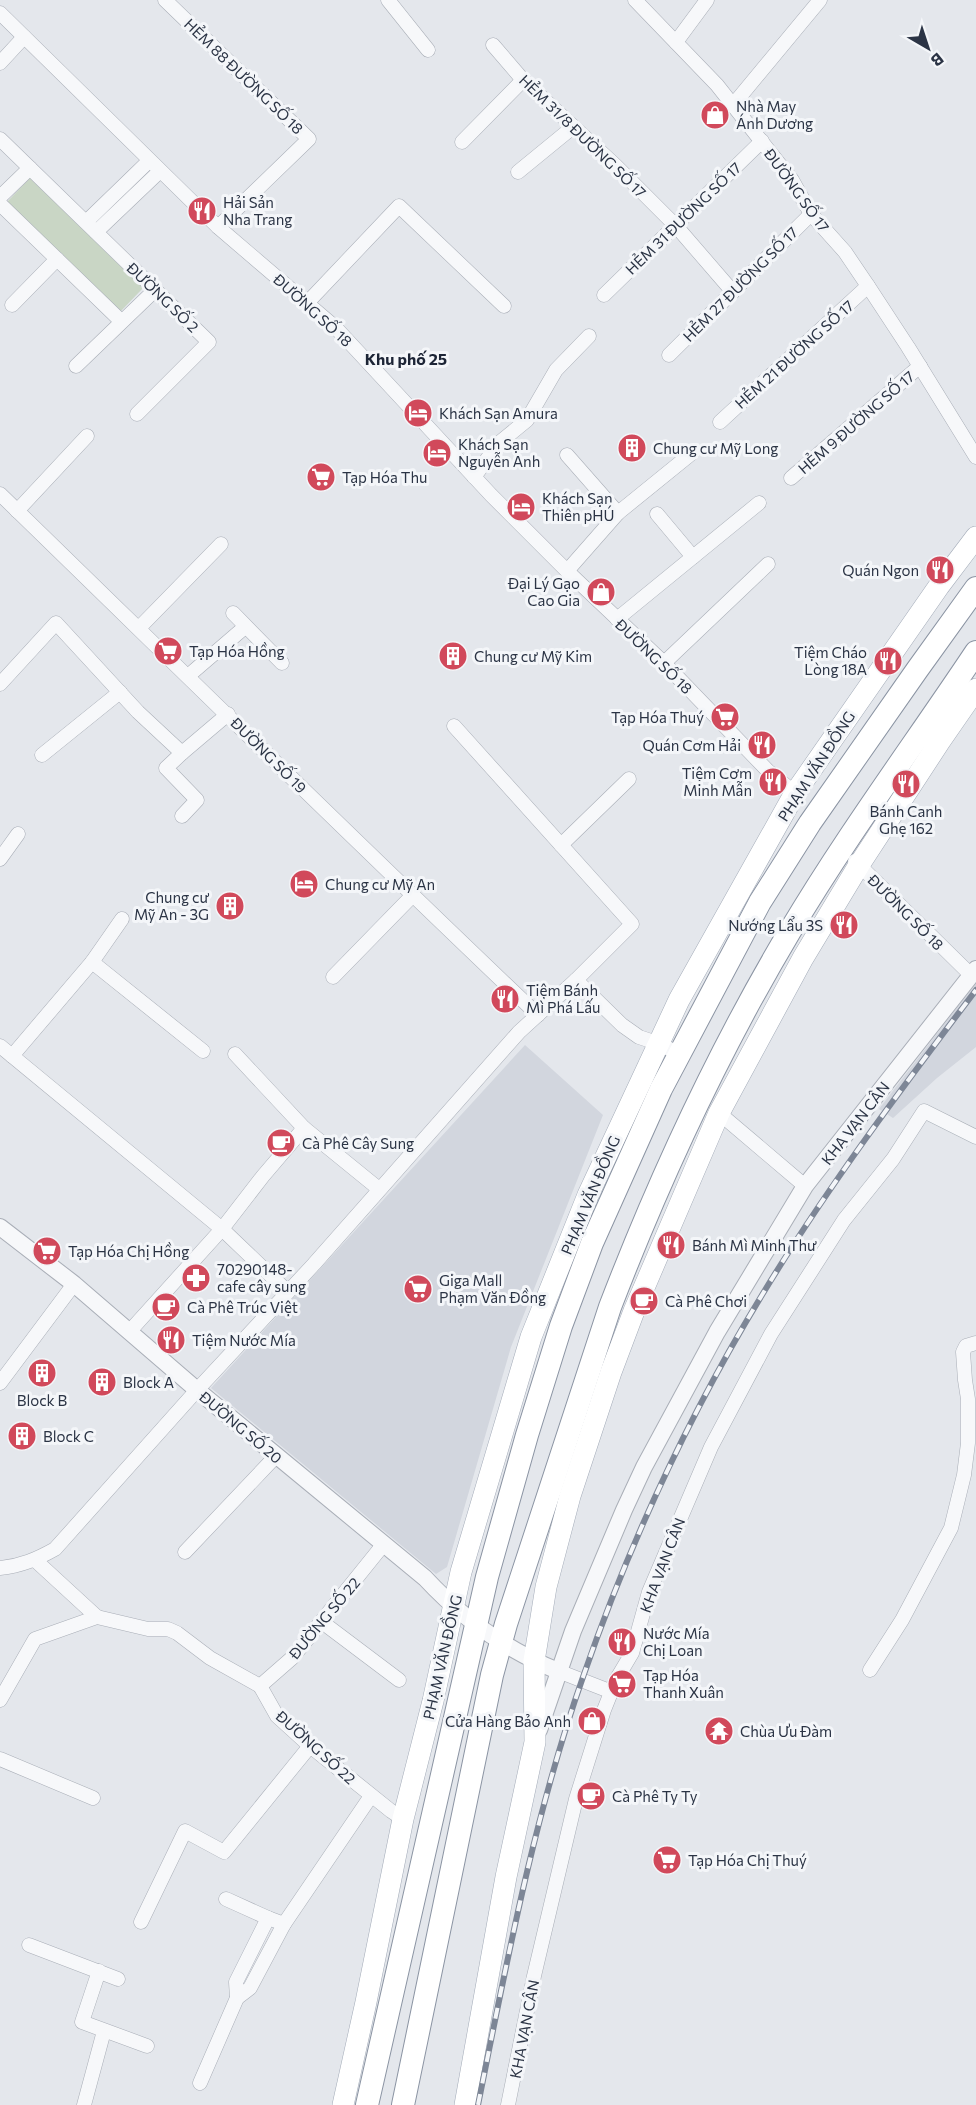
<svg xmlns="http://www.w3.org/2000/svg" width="976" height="2105" viewBox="0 0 976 2105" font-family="Commissioner,sans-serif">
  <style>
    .built { fill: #d2d6de }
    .green { fill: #c9d6c5 }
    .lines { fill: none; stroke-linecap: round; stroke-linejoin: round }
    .minor-casing { stroke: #a9aeb7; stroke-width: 15 }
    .tertiary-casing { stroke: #a9aeb7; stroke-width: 18 }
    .primary-casing { stroke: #a3abb8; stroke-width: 22 }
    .trunk-casing { stroke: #8b94a3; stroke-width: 24 }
    .minor { stroke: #f7f8fa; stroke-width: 14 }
    .tertiary { stroke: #f7f8fa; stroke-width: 16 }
    .primary { stroke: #fff; stroke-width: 21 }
    .trunk { stroke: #fff; stroke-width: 22 }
    .rail-casing { stroke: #7d8696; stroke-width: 6 }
    .rail { stroke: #f4f6f9; stroke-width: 4; stroke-dasharray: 11; stroke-linecap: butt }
    .labels { text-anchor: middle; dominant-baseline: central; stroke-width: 6; stroke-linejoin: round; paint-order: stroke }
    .street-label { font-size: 15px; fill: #2b3445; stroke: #f4f6f9 }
    .poi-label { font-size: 15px; fill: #2b3445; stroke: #f4f6f9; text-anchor: start }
    .neighbourhood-label { font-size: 16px; font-weight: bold; fill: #1d2536; stroke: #f4f6f9 }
  </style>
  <rect width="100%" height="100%" fill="#e4e7ec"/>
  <g class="built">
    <path d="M 976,983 L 976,1047 L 937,1078 L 893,1118 L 879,1109 Z"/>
    <path d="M 525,1045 L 603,1115 L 511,1347 L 447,1567 L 436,1574 L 211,1388 Z"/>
  </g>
  <path class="green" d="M 30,178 L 143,288 L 120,312 L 7,202 Z"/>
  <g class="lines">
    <g class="minor-casing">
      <g id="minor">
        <path d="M 165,0 L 309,139 L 218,227"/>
        <path d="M 388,0 L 428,50"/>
        <path d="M 635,0 L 717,85 L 792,180 L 811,214 L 845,252 L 868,286 L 908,347 L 976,457"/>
        <path d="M 0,13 L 218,227 L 336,328 L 491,495 L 567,571 L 664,663 L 768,771 L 795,793"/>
        <path d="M 676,42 L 707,0"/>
        <path d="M 493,45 L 523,80 L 616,166 L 676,226 L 733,292"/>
        <path d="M 0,63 L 24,37"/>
        <path d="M 733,105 L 820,0"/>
        <path d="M 0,139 L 209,342 L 137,414"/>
        <path d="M 462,142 L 523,80"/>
        <path d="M 518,172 L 573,127"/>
        <path d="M 0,197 L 30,168"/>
        <path d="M 0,204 L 121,321"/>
        <path d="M 86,222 L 149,161"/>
        <path d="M 96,232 L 160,171"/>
        <path d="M 604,295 L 762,141"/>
        <path d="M 307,303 L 399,206 L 504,306"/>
        <path d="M 12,305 L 57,259"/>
        <path d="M 669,355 L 811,214"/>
        <path d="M 76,366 L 155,290"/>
        <path d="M 720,422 L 868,286"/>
        <path d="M 567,455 L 618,513"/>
        <path d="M 474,477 L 499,443 L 527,420 L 556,370 L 589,336"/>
        <path d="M 791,478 L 920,366"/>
        <path d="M 0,494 C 179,668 357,843 538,1015"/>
        <path d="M 17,511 L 87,436"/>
        <path d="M 657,514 L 693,557"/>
        <path d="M 567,571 L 618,513 L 692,453"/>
        <path d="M 233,613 L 282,663"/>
        <path d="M 617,619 L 759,503"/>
        <path d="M 139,628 L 221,544"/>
        <path d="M 664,663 L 768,564"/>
        <path d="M 188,676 L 245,627"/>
        <path d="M 0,684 L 56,623 L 138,712 L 182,753 L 228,714"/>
        <path d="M 182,753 L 166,768 L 197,800 L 182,816"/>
        <path d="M 42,755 L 120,692"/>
        <path d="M 561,845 L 629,779"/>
        <path d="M 0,859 L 18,834"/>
        <path d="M 855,861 L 971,975"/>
        <path d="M 92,962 L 122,919"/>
        <path d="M 333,977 L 412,896"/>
        <path d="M 576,980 L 622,1025 L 639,1037 L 660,1044 L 679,1054"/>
        <path d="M 0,1046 L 222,1229 L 288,1292"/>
        <path d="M 235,1054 L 304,1128 L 379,1189"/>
        <path d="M 12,1056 L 92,962 L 203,1051"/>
        <path d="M 719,1113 L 805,1186"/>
        <path d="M 129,1332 L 222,1229 L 263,1176 L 304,1128"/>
        <path d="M 0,1383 L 74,1284"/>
        <path d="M 185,1552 L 276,1456"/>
        <path d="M 35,1560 L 97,1617"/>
        <path d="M 0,1568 C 21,1566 37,1559 55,1549 L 197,1390 L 314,1264 L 519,1032 L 576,980 L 632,924 L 454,726"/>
        <path d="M 322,1622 L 399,1680"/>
        <path d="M 870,1670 L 902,1620 L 951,1528 L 964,1475 L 968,1443 L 968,1399 L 965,1380 L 963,1352 L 966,1346 L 976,1343"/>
        <path d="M 558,1671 L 612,1692"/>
        <path d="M 260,1686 L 292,1658 L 383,1545"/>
        <path d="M 0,1700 L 35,1639 L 97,1617 L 148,1629 L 168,1629 L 177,1633 L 210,1658 L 260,1686 L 277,1716 L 310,1746 L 391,1811 L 403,1819"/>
        <path d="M 0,1759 L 93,1798"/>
        <path d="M 226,1899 L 268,1918"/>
        <path d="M 141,1922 L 185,1831 L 224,1852 L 310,1746"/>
        <path d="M 29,1945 L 118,1979"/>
        <path d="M 99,1971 L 82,2022 L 147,2046"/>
        <path d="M 237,1998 L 236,1982 L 268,1918 L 284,1924"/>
        <path d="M 200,2083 L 237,1998 L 250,1988 L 284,1924 L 371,1796"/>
        <path d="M 84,2105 L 104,2031"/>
        <path d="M 508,2105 L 534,1976 L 576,1799 L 604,1710 L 616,1680 L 632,1653 L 649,1592 L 711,1447 L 771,1334 L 844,1220 L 893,1159 L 924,1111 L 976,1137"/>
      </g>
    </g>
    <g class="tertiary-casing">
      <g id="tertiary">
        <path d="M 0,1227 L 74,1284 L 197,1390 L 425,1578 C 463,1619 506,1650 558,1671"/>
        <path d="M 539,1730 L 573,1631 L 624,1510 L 644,1467 L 717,1332 L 805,1186 L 976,969"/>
      </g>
    </g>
    <g class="primary-casing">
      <g id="primary">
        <path d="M 343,2105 L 366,2002 L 403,1819 L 433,1701 L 461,1572 L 531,1337 L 588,1195 L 679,1000 L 795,793 L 939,586 L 976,537"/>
        <path d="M 465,2105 L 506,1877 L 535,1742 L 534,1661 L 546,1587 L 570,1496 L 611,1372 L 634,1311 L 719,1113 L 803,958 L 859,865 L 940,741 L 976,689"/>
      </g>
    </g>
    <g class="trunk-casing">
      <g id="trunk">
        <path d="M 367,2105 L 487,1577 L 527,1435 L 561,1326 L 592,1243 L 661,1089 L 760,902 L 810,823 L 917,670 L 976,588"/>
        <path d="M 403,2105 L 492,1675 L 506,1624 L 610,1307 C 660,1177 719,1050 790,931 C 847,835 914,745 976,652"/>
      </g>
    </g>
    <use href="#minor" class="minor"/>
    <use href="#tertiary" class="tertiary"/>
    <use href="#primary" class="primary"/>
    <use href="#trunk" class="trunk"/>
    <g class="rail-casing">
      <path id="rail" d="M 478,2105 C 507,1961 534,1816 583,1677 C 629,1544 689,1415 762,1295 C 826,1189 901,1089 976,990"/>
    </g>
    <use href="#rail" class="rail"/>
  </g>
  <defs>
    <g id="shop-disc" transform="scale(1.5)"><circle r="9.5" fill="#d1495b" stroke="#f4f6f9"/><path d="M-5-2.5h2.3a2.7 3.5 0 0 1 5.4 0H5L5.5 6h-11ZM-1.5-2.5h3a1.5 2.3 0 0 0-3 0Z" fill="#fff"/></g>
    <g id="restaurant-disc" transform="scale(1.5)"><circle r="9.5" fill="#d1495b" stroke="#f4f6f9"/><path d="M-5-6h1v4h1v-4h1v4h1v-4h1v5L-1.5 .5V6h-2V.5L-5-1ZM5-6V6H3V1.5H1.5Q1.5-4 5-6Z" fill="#fff"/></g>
    <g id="hotel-disc" transform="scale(1.5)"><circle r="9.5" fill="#d1495b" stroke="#f4f6f9"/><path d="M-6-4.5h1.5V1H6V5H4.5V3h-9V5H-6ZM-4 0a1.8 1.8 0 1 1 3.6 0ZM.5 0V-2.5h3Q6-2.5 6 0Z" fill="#fff"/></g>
    <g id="building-disc" transform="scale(1.5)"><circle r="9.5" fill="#d1495b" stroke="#f4f6f9"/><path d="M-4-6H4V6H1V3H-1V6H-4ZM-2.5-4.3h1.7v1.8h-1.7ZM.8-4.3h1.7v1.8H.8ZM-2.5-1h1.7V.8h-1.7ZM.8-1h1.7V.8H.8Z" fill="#fff"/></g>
    <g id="supermarket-disc" transform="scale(1.5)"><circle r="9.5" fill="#d1495b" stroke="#f4f6f9"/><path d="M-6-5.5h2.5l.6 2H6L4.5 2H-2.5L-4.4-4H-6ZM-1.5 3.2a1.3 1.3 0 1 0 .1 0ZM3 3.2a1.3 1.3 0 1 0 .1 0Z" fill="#fff"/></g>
    <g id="cafe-disc" transform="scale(1.5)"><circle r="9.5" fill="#d1495b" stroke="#f4f6f9"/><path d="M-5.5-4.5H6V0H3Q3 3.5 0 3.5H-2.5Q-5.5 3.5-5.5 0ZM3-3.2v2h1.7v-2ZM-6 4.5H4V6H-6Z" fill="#fff"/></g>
    <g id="pharmacy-disc" transform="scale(1.5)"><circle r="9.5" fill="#d1495b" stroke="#f4f6f9"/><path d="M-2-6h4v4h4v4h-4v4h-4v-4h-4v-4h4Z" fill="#fff"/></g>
    <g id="temple-disc" transform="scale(1.5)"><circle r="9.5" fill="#d1495b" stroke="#f4f6f9"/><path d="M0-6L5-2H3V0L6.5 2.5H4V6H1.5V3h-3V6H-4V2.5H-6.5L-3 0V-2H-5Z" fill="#fff"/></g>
  </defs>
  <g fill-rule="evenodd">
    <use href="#shop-disc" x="715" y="115"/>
    <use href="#restaurant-disc" x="202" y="211"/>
    <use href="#hotel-disc" x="418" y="413"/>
    <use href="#building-disc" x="632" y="448"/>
    <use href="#hotel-disc" x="437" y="453"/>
    <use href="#supermarket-disc" x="321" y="477"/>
    <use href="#hotel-disc" x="521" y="507"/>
    <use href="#restaurant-disc" x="940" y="570"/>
    <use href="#shop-disc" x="601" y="592"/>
    <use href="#supermarket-disc" x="168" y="651"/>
    <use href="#building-disc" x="453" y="656"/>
    <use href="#restaurant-disc" x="888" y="661"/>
    <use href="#supermarket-disc" x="725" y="717"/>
    <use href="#restaurant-disc" x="762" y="745"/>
    <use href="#restaurant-disc" x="773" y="782"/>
    <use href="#restaurant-disc" x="906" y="784"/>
    <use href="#hotel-disc" x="304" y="884"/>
    <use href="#building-disc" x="230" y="906"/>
    <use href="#restaurant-disc" x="844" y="925"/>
    <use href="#restaurant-disc" x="505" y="999"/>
    <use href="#cafe-disc" x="281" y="1143"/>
    <use href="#restaurant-disc" x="671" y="1245"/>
    <use href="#supermarket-disc" x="47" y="1251"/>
    <use href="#pharmacy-disc" x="196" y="1278"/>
    <use href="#supermarket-disc" x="418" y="1289"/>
    <use href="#cafe-disc" x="644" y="1301"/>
    <use href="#cafe-disc" x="166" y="1307"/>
    <use href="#restaurant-disc" x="171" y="1340"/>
    <use href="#building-disc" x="42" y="1373"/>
    <use href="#building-disc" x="102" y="1382"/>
    <use href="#building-disc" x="22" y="1436"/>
    <use href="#restaurant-disc" x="622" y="1642"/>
    <use href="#supermarket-disc" x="622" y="1684"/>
    <use href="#shop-disc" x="592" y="1721"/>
    <use href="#temple-disc" x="719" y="1731"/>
    <use href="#cafe-disc" x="591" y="1796"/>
    <use href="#supermarket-disc" x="667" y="1860"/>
  </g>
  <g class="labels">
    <g class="street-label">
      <text transform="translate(244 76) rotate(44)">HẺM 88 ĐƯỜNG SỐ 18</text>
      <text transform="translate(583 136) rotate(44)">HẺM 31/8 ĐƯỜNG SỐ 17</text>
      <text transform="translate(797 190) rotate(54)">ĐƯỜNG SỐ 17</text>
      <text transform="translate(683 218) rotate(-44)">HẺM 31 ĐƯỜNG SỐ 17</text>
      <text transform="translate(740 284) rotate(-45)">HẺM 27 ĐƯỜNG SỐ 17</text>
      <text transform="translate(163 297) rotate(44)">ĐƯỜNG SỐ 2</text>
      <text transform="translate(313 310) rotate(42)">ĐƯỜNG SỐ 18</text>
      <text transform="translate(794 354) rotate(-42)">HẺM 21 ĐƯỜNG SỐ 17</text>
      <text transform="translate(856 422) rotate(-41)">HẺM 9 ĐƯỜNG SỐ 17</text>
      <text transform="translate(654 656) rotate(44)">ĐƯỜNG SỐ 18</text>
      <text transform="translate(269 755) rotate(45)">ĐƯỜNG SỐ 19</text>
      <text transform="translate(816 766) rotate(-57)">PHẠM VĂN ĐỒNG</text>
      <text transform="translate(906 912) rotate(45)">ĐƯỜNG SỐ 18</text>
      <text transform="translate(855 1123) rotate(-52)">KHA VẠN CÂN</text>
      <text transform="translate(590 1195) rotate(-67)">PHẠM VĂN ĐỒNG</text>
      <text transform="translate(241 1427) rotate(40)">ĐƯỜNG SỐ 20</text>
      <text transform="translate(662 1565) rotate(-69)">KHA VẠN CÂN</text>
      <text transform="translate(324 1618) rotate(-50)">ĐƯỜNG SỐ 22</text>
      <text transform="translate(442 1657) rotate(-77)">PHẠM VĂN ĐỒNG</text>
      <text transform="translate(316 1747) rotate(42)">ĐƯỜNG SỐ 22</text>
      <text transform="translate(524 2029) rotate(-79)">KHA VẠN CÂN</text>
    </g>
    <g class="poi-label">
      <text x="736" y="106">Nhà May<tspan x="736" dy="17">Ánh Dương</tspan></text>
      <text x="223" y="202">Hải Sản<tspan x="223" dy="17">Nha Trang</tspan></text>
      <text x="439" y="413">Khách Sạn Amura</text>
      <text x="458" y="444">Khách Sạn<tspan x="458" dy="17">Nguyễn Anh</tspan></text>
      <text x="653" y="448">Chung cư Mỹ Long</text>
      <text x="342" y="477">Tạp Hóa Thu</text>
      <text x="542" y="498">Khách Sạn<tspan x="542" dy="17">Thiên pHÚ</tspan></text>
      <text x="919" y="570" text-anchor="end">Quán Ngon</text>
      <text x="580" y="583" text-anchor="end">Đại Lý Gạo<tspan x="580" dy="17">Cao Gia</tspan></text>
      <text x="189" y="651">Tạp Hóa Hồng</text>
      <text x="867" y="652" text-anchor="end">Tiệm Cháo<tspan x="867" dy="17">Lòng 18A</tspan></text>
      <text x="474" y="656">Chung cư Mỹ Kim</text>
      <text x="704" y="717" text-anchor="end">Tạp Hóa Thuý</text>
      <text x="741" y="745" text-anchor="end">Quán Cơm Hải</text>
      <text x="752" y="773" text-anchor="end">Tiệm Cơm<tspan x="752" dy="17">Minh Mẫn</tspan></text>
      <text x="906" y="811" text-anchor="middle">Bánh Canh<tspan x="906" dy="17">Ghẹ 162</tspan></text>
      <text x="325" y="884">Chung cư Mỹ An</text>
      <text x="209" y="897" text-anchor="end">Chung cư<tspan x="209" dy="17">Mỹ An - 3G</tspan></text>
      <text x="823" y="925" text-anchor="end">Nướng Lẩu 3S</text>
      <text x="526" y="990">Tiệm Bánh<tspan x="526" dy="17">Mì Phá Lấu</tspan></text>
      <text x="302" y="1143">Cà Phê Cây Sung</text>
      <text x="692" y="1245">Bánh Mì Minh Thư</text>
      <text x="68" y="1251">Tạp Hóa Chị Hồng</text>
      <text x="217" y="1269">70290148-<tspan x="217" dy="17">cafe cây sung</tspan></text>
      <text x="439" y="1280">Giga Mall<tspan x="439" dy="17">Phạm Văn Đồng</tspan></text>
      <text x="665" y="1301">Cà Phê Chơi</text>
      <text x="187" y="1307">Cà Phê Trúc Việt</text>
      <text x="192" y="1340">Tiệm Nước Mía</text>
      <text x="123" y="1382">Block A</text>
      <text x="42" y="1400" text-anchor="middle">Block B</text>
      <text x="43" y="1436">Block C</text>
      <text x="643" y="1633">Nước Mía<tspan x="643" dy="17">Chị Loan</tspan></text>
      <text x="643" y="1675">Tạp Hóa<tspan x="643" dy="17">Thanh Xuân</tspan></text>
      <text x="571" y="1721" text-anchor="end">Cửa Hàng Bảo Anh</text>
      <text x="740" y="1731">Chùa Ưu Đàm</text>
      <text x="612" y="1796">Cà Phê Ty Ty</text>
      <text x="688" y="1860">Tạp Hóa Chị Thuý</text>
    </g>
    <g class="neighbourhood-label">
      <text x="406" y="358">Khu phố 25</text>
    </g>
  </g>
  <g transform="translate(928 48) rotate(141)" stroke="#f4f6f9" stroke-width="4.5" paint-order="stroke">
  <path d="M0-4.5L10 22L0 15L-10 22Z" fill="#2b3445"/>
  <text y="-9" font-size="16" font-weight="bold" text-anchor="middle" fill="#2b3445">B</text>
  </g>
</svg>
